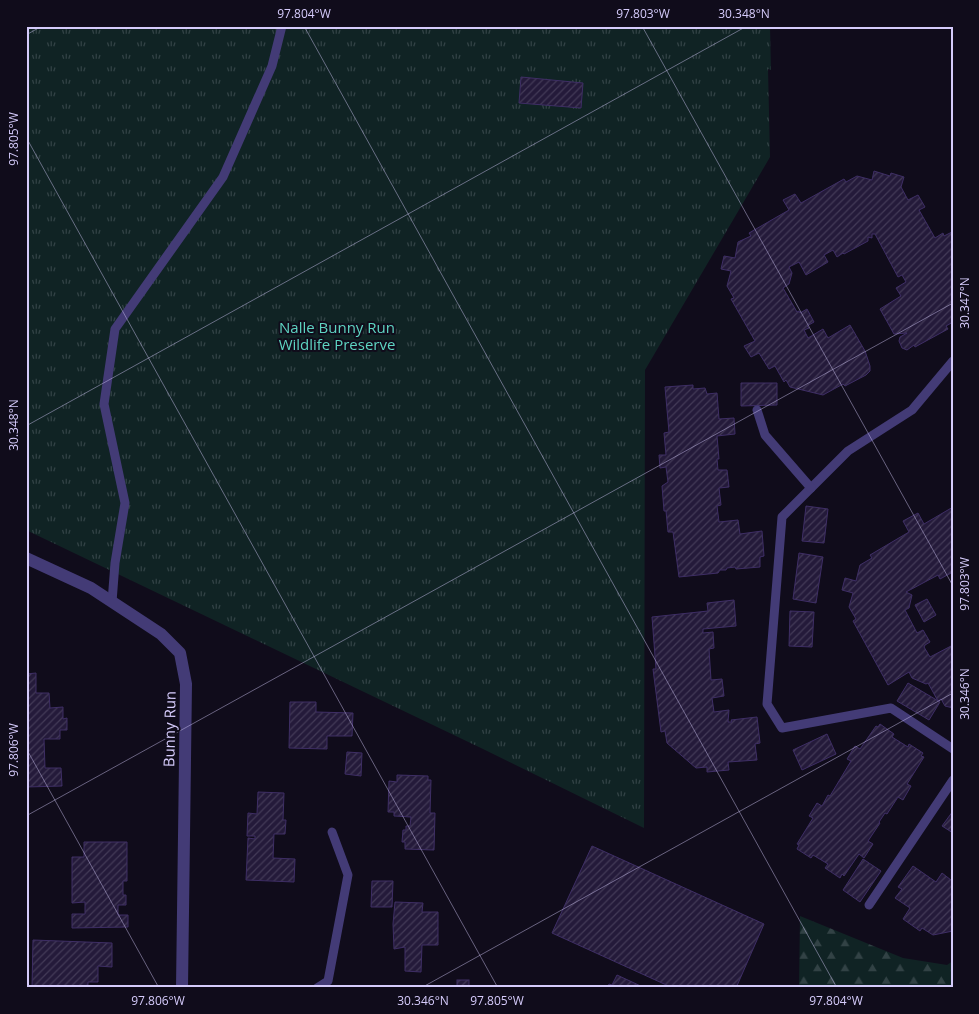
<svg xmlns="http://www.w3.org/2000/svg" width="979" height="1014" viewBox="0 0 979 1014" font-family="'Open Sans',sans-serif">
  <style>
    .forest { fill: url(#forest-firs) }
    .park { fill: url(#park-tufts) }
    .building { fill: url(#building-hatch); stroke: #3e2e65 }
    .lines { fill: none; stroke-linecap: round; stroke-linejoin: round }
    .service { stroke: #433b76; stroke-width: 9 }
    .minor { stroke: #433b76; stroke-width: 12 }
    .ticks { fill: none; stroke: #d5cbfb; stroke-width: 1; stroke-opacity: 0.45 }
    .labels { text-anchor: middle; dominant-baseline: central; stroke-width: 4; stroke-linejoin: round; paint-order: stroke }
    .park-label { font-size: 15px; fill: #5ed4c2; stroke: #100c1b }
    .street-label { font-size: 15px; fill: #d5cbfb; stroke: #100c1b }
    .neatline { fill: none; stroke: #d5cbfb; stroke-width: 2 }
    .ticks-label { font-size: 12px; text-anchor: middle; fill: #d5cbfb }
  </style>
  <defs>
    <pattern id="forest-firs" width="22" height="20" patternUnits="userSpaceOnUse" patternTransform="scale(1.25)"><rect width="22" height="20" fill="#102324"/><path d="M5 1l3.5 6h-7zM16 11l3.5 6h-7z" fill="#324245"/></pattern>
    <pattern id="park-tufts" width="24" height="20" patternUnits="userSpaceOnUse" patternTransform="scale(1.25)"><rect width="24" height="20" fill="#102324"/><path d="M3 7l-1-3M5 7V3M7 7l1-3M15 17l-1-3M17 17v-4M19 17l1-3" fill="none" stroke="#324245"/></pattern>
    <pattern id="building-hatch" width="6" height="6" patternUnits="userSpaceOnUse" patternTransform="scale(1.25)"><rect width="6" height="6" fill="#241a3a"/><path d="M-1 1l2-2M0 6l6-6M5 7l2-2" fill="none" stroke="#433a57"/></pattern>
  </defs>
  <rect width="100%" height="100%" fill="#100c1b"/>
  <path class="forest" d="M 800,916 L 903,958 L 947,965 L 953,961 L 953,988 L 799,988 Z"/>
  <path class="park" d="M 26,26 L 770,26 L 771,70 L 768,69 L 770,157 L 645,370 L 644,828 L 483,749 L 26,530 Z"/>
  <g class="building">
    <path d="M 521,77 L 583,83 L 581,108 L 519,103 Z"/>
    <path d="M 874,171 L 890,176 L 891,173 L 904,177 L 901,187 L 908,200 L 918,195 L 925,207 L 919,210 L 935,238 L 943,233 L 944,236 L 952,232 L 953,233 L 953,255 L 951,256 L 953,259 L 953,266 L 951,267 L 953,270 L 953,322 L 946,326 L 948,329 L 915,347 L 914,345 L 907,350 L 902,348 L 899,341 L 900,337 L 907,333 L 894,334 L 880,309 L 901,296 L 896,288 L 906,282 L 902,275 L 898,277 L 875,234 L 872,234 L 872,238 L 868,237 L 868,241 L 844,254 L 843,253 L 837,257 L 833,250 L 824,255 L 828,262 L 806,275 L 799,262 L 789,267 L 792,273 L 789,284 L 783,288 L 797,312 L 799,311 L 800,313 L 807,309 L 814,322 L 807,326 L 809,328 L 804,330 L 808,338 L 823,329 L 828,338 L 850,325 L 865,351 L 870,366 L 870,371 L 866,375 L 845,386 L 843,384 L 823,395 L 790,387 L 786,380 L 784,382 L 775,366 L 769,369 L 759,353 L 751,357 L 744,346 L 755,341 L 731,299 L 734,298 L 727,286 L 731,271 L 721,269 L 724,256 L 735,258 L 738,242 L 751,236 L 749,233 L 789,210 L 783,200 L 795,194 L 801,203 L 844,179 L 846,182 L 857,176 L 872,180 Z"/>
    <path d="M 741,383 L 777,383 L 777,405 L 741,406 Z"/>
    <path d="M 693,385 L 693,389 L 705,388 L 707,394 L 717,393 L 719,419 L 734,418 L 735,434 L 717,436 L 719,459 L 717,459 L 718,470 L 727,470 L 729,487 L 719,488 L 721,505 L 717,506 L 719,522 L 738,520 L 740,534 L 762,531 L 764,556 L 760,557 L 760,567 L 736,569 L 735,567 L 727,568 L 726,570 L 720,570 L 718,573 L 679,577 L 673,532 L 668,532 L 666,511 L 664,511 L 662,486 L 668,482 L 666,467 L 660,468 L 659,455 L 666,455 L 664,433 L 669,432 L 665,387 Z"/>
    <path d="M 806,506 L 828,509 L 824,543 L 802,541 Z"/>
    <path d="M 953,507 L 953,572 L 940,579 L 938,575 L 906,592 L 912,595 L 909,608 L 905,610 L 917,633 L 923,630 L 930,642 L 925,645 L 924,647 L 930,657 L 953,645 L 953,708 L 945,706 L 941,699 L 938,701 L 928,683 L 926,684 L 912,678 L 909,672 L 888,685 L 853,621 L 856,619 L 849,607 L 853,593 L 842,590 L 845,578 L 856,581 L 860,565 L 872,558 L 870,555 L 909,532 L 903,521 L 918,513 L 924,524 Z"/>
    <path d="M 799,553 L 823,557 L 816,603 L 793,599 Z"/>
    <path d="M 927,599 L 936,615 L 924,622 L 915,605 Z"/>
    <path d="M 734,600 L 736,626 L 703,629 L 703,633 L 713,632 L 714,648 L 709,649 L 711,680 L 722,679 L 724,696 L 712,698 L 714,712 L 729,710 L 728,722 L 732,722 L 731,720 L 757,717 L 760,743 L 755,744 L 757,760 L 728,762 L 729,770 L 707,772 L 707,767 L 696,768 L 667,743 L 665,731 L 661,732 L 653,669 L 656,669 L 652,617 L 708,611 L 707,603 Z"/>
    <path d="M 790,611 L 814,612 L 812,647 L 789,646 Z"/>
    <path d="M 36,673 L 36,693 L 49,693 L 50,708 L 63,707 L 63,719 L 67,718 L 67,730 L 60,730 L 60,739 L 44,739 L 45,768 L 61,768 L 62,786 L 26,787 L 26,674 Z"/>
    <path d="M 908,683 L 940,702 L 929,720 L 897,701 Z"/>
    <path d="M 290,702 L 316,702 L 316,712 L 353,713 L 352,736 L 327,736 L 327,749 L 289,748 Z"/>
    <path d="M 880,724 L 894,734 L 892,737 L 908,747 L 909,744 L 923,753 L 921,756 L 924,757 L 907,784 L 911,786 L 903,800 L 898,797 L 887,814 L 885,813 L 879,822 L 880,823 L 868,841 L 873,844 L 864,858 L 859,854 L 844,876 L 842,874 L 840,878 L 825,868 L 828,864 L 813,855 L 811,858 L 797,849 L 799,845 L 797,844 L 813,818 L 809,816 L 817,803 L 822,806 L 828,795 L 830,796 L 851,761 L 847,759 L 855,746 L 860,749 L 876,726 L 878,727 Z"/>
    <path d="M 827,734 L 836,754 L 802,770 L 793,750 Z"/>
    <path d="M 347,752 L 362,753 L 361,776 L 345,774 Z"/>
    <path d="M 397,775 L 428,776 L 428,780 L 431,780 L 430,813 L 435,813 L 434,850 L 405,849 L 405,842 L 402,842 L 403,830 L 406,830 L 406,826 L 410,826 L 411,817 L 394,816 L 394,812 L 388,812 L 389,781 L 397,782 Z"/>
    <path d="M 258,792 L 284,793 L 283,820 L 286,820 L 285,834 L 274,834 L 273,858 L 295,859 L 294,882 L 246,880 L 248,838 L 255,839 L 255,836 L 247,836 L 248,813 L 257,814 Z"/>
    <path d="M 953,811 L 953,833 L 942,826 Z"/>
    <path d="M 84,842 L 127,842 L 127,881 L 123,881 L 123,895 L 126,895 L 126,905 L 118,905 L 118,915 L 128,915 L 128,927 L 72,928 L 72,914 L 85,914 L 85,902 L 72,903 L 72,857 L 84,857 Z"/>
    <path d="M 592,846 L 764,924 L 736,988 L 673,988 L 552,933 Z"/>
    <path d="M 863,859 L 881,871 L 860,902 L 843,890 Z"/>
    <path d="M 913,866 L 936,882 L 942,873 L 951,880 L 953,877 L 953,931 L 933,935 L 922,928 L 920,931 L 903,919 L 910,908 L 895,898 L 902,889 L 898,887 Z"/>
    <path d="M 372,881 L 393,881 L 392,907 L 371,907 Z"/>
    <path d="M 395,902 L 423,903 L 422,912 L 438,912 L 438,945 L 422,945 L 421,972 L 405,971 L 405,947 L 394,949 L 393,924 Z"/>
    <path d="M 33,940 L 112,943 L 112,967 L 98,966 L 98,982 L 88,982 L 88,988 L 32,988 Z"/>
    <path d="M 617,975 L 645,988 L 607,988 L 609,984 L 612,985 Z"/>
    <rect x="457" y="980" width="12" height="8"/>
  </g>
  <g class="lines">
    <g class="service">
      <path d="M 953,361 L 912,410 L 848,451 L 782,517 L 767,704 L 782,728 L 891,708 L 953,749"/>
      <path d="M 757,410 L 765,435 L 811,488"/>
      <path d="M 112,602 L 115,563 L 125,503 L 104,404 L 115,329 L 223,177 L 272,66 L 282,26"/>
      <path d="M 869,905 L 953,780"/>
      <path d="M 317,988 L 328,981 L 348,875 L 332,832"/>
    </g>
    <path class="minor" d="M 26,558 L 91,588 L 161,634 L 180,653 L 186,684 L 182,988"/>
  </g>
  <path class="ticks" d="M 304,26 L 837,988M 642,26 L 953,586M 26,35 L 42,26M 26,137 L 498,988M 26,426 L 747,26M 26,748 L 159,988M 26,816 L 953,303M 421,988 L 953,693"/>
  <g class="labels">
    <g class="park-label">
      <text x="337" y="327">Nalle Bunny Run<tspan x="337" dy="17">Wildlife Preserve</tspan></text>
    </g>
    <g class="street-label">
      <text transform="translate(169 729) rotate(-89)">Bunny Run</text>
    </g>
  </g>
  <rect width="979" height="1014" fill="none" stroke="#100c1b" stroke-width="55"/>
  <rect x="28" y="28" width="924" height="958" class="neatline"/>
  <g class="ticks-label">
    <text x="304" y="18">97.804°W</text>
    <text x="643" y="18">97.803°W</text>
    <text x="744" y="18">30.348°N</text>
    <text transform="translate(14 139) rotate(-90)" y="4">97.805°W</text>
    <text transform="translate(965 303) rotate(-90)" y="4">30.347°N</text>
    <text transform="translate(14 425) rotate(-90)" y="4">30.348°N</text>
    <text transform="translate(965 584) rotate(-90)" y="4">97.803°W</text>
    <text transform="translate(965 694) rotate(-90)" y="4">30.346°N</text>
    <text transform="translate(14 750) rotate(-90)" y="4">97.806°W</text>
    <text x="158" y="1005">97.806°W</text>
    <text x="423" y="1005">30.346°N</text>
    <text x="497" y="1005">97.805°W</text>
    <text x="836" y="1005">97.804°W</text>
  </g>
</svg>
